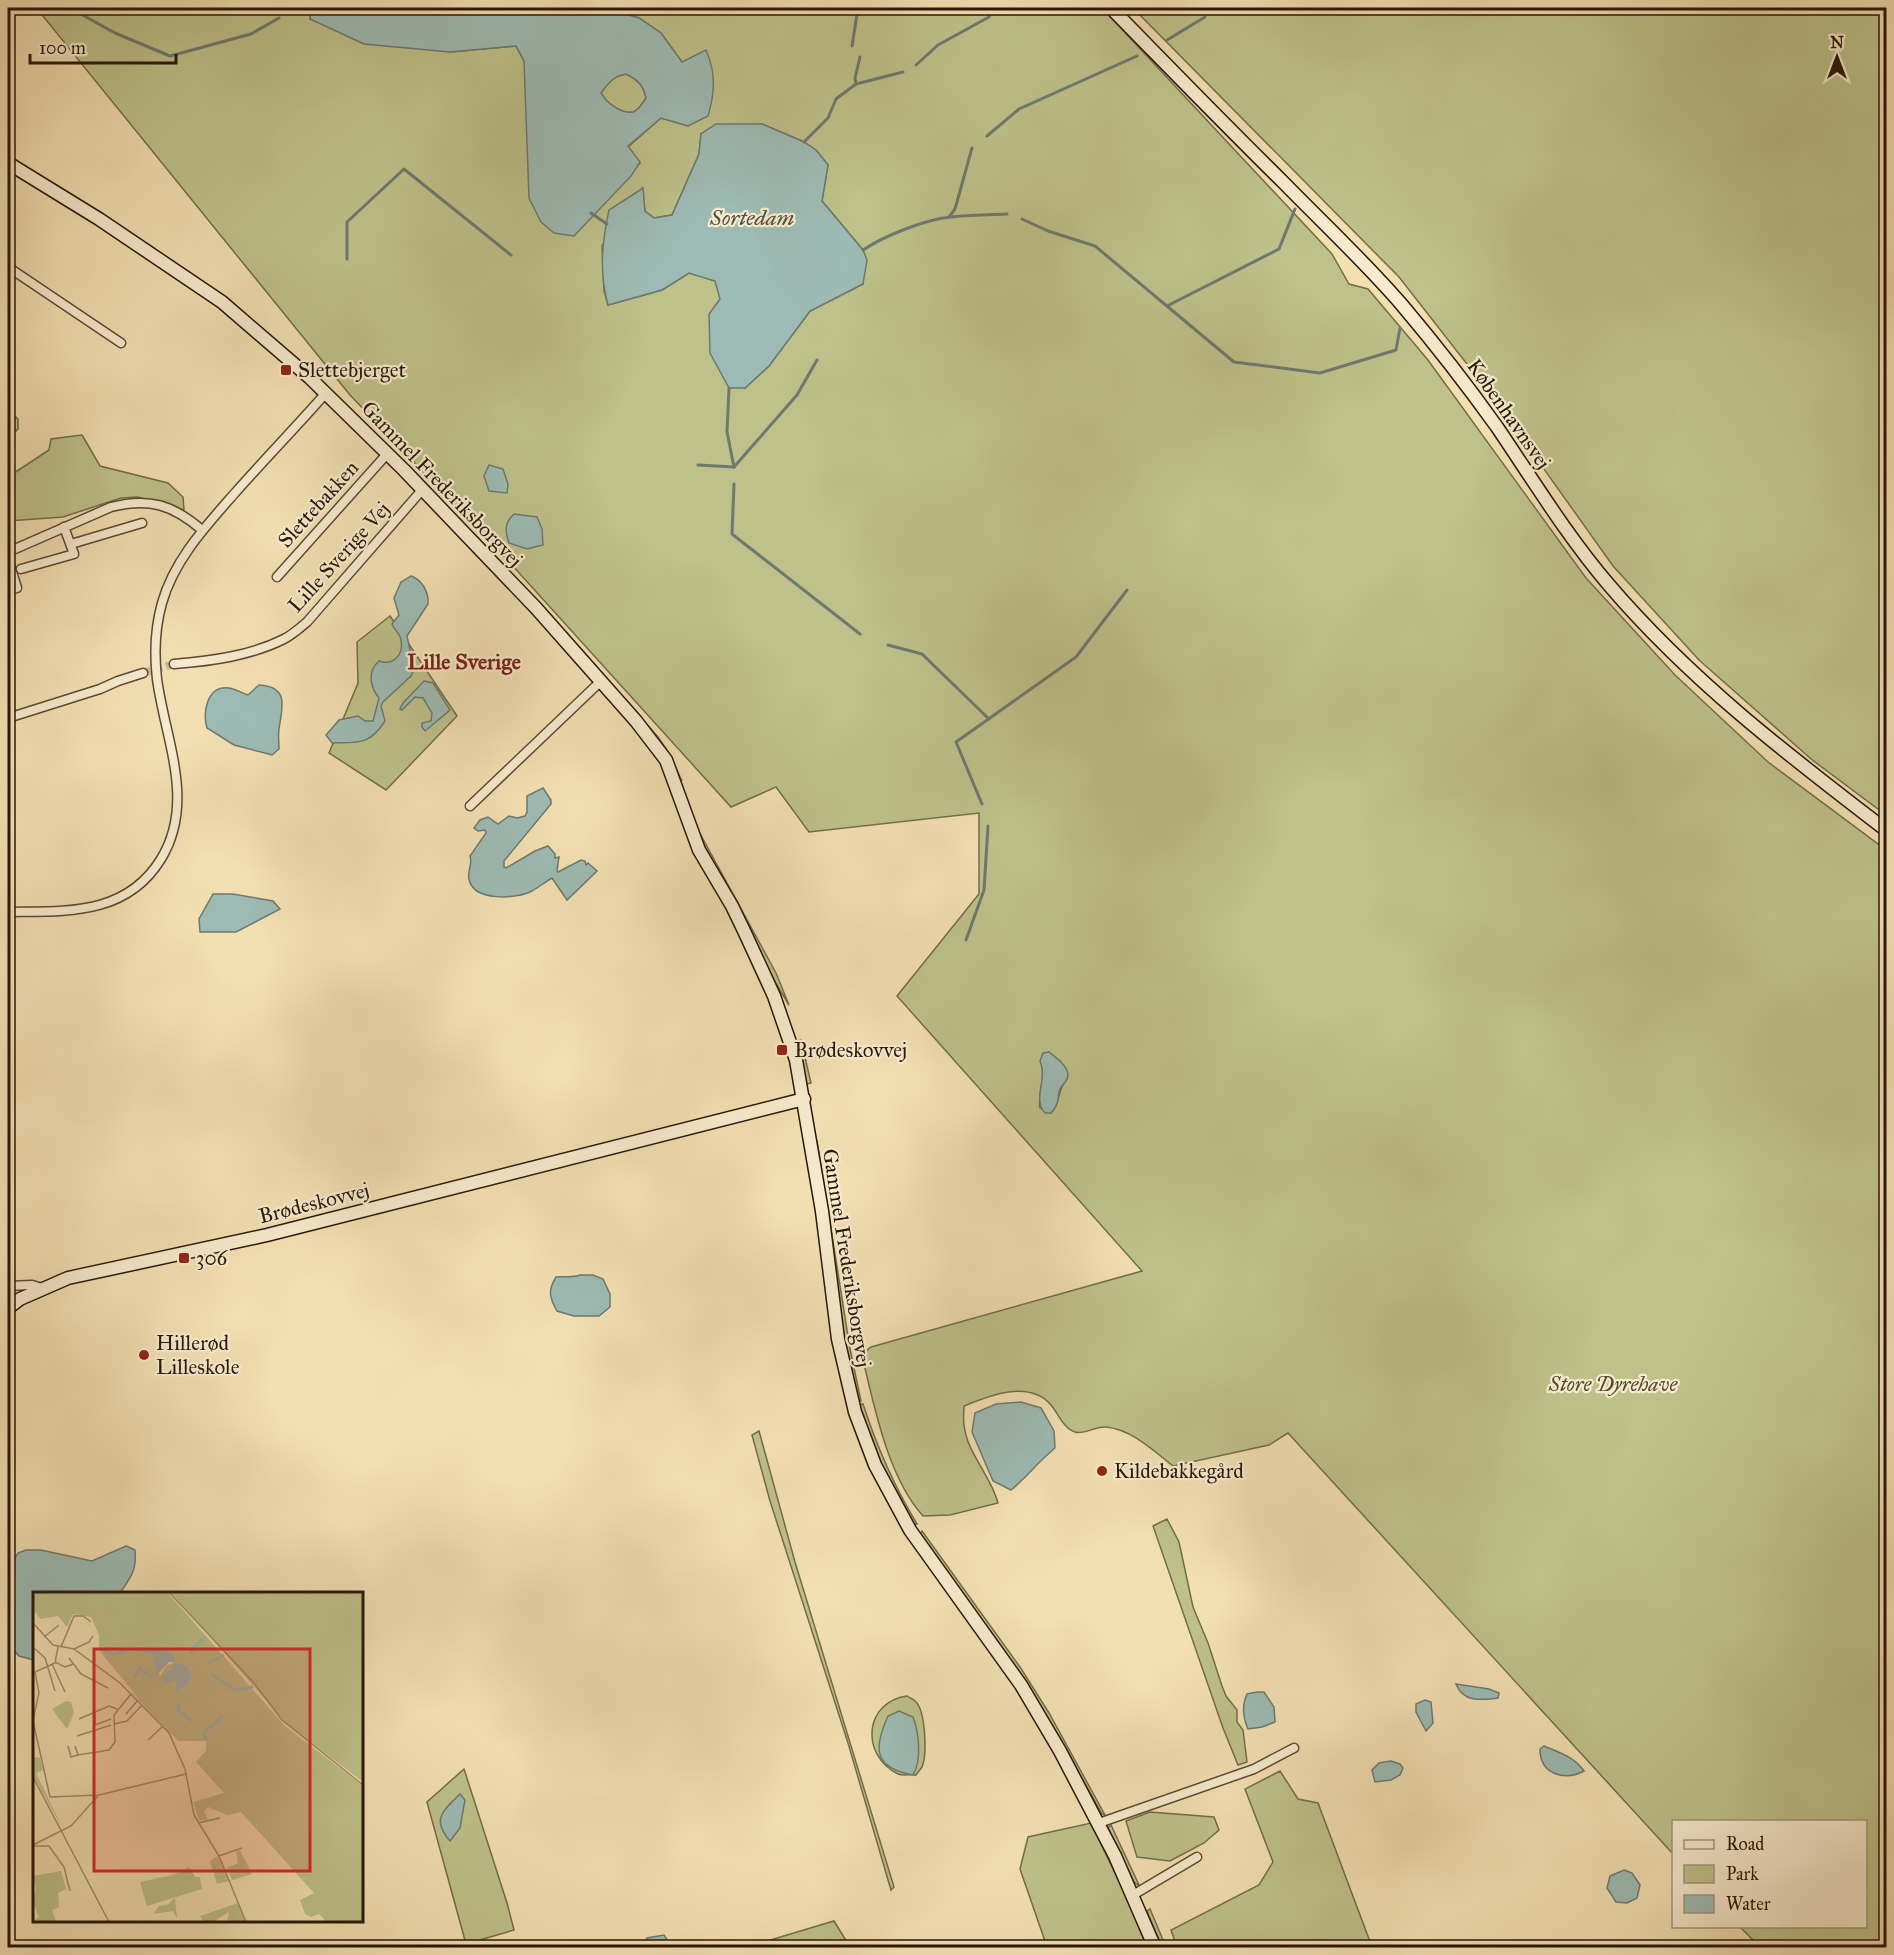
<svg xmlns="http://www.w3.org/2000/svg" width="1894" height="1955" viewBox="0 0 1894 1955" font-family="'IM FELL Great Primer',serif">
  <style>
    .green { fill: #bec18a; stroke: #736c49; stroke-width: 1.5; fill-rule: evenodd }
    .water { fill: #9dbbb4; stroke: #6e796f; stroke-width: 1.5; fill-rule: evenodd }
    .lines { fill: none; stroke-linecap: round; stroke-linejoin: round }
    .stream { stroke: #6e796f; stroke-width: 3 }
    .street-tunnel { stroke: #cab790; stroke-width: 8; stroke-dasharray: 8 4; stroke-linecap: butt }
    .street-casing { stroke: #5a4932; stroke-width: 11 }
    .secondary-casing { stroke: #281708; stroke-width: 15 }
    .street { stroke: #f7eacd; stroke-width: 8 }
    .secondary { stroke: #f7eacd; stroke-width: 12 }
    .poi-dot { fill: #8f2418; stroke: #f7eacd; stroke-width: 2 }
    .labels { text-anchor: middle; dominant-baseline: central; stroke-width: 4.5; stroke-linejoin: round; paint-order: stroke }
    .poi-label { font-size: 21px; fill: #281708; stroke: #f7eacd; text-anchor: start }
    .street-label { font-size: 21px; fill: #281708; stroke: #f7eacd }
    .park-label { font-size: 21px; font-style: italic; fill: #554a2f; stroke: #f7eacd }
    .water-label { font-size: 22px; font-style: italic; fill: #515044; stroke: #f7eacd }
    .neighbourhood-label { font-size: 22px; font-weight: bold; fill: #7a1f14; stroke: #f7eacd }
    .inset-river { fill: none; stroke: #9dbbb4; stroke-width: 3 }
    .inset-road { fill: none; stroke: #a18f6e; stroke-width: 1.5 }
    .view { fill: #d62828; fill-opacity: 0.15; stroke: #d62828; stroke-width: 3 }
    .inset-edge { fill: none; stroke: #281708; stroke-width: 3 }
  </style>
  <rect width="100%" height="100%" fill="#f2dfb2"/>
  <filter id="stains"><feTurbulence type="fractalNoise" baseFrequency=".00333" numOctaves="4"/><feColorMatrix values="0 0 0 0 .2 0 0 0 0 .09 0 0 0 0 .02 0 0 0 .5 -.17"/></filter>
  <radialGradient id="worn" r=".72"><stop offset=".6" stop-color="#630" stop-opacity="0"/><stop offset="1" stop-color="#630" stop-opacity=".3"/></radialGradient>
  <g class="green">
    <path d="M 39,8 L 311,8 L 310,19 L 450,52 L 516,46 L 524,61 L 626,180 L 640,163 L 628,147 L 661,118 L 688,126 L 682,62 L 661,33 L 639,18 L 603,8 L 1102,8 L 1332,254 L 1349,284 L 1368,289 L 1428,360 L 1586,578 L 1675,675 L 1768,762 L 1886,850 L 1886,1947 L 1760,1947 L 1740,1927 L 1866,1926 L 1866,1822 L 1674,1822 L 1673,1854 L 1288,1433 L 1269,1445 L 1173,1466 C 1154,1451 1131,1429 1106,1427 C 1094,1426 1086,1435 1075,1432 C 1063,1428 1058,1413 1051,1405 C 1029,1379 989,1396 964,1406 C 964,1412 963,1419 964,1425 C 967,1454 991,1475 998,1503 L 950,1515 L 923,1516 C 888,1477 875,1409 863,1360 L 866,1351 L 871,1347 L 1142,1271 L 897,996 L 979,894 L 979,813 L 809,832 L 776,787 L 731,807 L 511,564 L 350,395 L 38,10 ZM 762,124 L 804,142 L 816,150 L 828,165 L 822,201 L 863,250 L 863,284 L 810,311 L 769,366 L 745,388 L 716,281 L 689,273 L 662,290 L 608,305 L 604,291 L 602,246 L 642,188 L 645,211 L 654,218 L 672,215 L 699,154 L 701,134 ZM 1049,1052 L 1061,1062 L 1067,1079 C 1057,1089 1061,1103 1051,1113 L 1040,1108 C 1037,1092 1047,1077 1041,1061 Z"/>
    <path d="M 1133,8 L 1886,8 L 1886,815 L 1811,759 L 1699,660 L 1613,566 L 1492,396 L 1399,277 Z"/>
    <path d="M 626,74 C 638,80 643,85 646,98 C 642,103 639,110 633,112 C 620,114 606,102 601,93 C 608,83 613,76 626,74 Z"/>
    <path d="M 8,409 L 18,419 L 18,429 L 8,440 Z"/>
    <path d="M 82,435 L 100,466 L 168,483 L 183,497 L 184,510 L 138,497 L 121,498 L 63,517 L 8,521 L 8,477 L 49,450 L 51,439 Z"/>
    <path d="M 390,616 L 457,716 L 386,790 L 329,753 L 358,683 L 357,642 Z"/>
    <path d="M 563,629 L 658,737 L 669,753 L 682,781 L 656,736 Z"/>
    <path d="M 697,828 L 776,973 L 789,1005 L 766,967 L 705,850 Z"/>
    <path d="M 801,1040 L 811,1083 L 806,1084 L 797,1041 Z"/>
    <path d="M 815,1141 L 817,1141 L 850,1349 L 861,1401 L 859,1401 L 843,1341 Z"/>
    <path d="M 863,1404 C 877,1447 894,1486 917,1524 L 914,1524 L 910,1519 L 879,1460 L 859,1405 Z"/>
    <path d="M 759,1431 L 795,1562 L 894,1887 L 891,1890 L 848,1743 L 770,1501 L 752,1435 Z"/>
    <path d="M 1167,1519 L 1179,1542 L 1193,1607 L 1208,1643 L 1222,1686 L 1226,1696 L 1237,1710 L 1237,1722 L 1243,1730 L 1247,1762 L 1238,1765 L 1223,1728 L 1153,1526 Z"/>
    <path d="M 922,1531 L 1020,1667 L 1049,1713 L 1105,1815 L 1102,1814 L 1055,1730 L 1017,1669 L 920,1536 Z"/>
    <path d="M 907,1696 C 910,1698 913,1699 915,1701 C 926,1710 927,1755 922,1767 C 920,1770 918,1772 916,1775 C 910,1774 902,1776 898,1774 C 860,1755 864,1702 907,1696 Z"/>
    <path d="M 464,1769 L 507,1903 L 514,1930 L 466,1944 L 427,1802 Z"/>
    <path d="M 1280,1771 L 1298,1799 L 1318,1803 L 1372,1947 L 1177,1947 L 1171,1930 L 1259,1885 L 1273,1862 L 1245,1789 Z"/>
    <path d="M 1150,1812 L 1214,1817 L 1219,1830 L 1204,1843 L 1170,1861 L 1137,1857 L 1126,1821 Z"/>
    <path d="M 1091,1823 L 1127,1898 L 1147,1947 L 1047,1947 L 1020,1869 L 1028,1837 Z"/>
    <path d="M 1111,1825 L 1139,1885 L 1139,1886 L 1134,1882 L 1108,1828 Z"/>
    <path d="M 1150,1909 L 1166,1947 L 1162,1947 L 1147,1911 Z"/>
    <path d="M 834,1921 L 850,1947 L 747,1947 Z"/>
  </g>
  <g class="water">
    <path d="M 311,8 L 603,8 L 639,18 L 661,33 L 682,62 L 706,50 C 716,73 715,92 708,116 L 688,126 L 661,118 L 628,146 L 640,162 L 631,176 L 574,236 L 554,233 L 541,222 L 529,198 L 524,61 L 516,46 L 450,52 L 364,44 L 310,19 ZM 626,74 C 638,80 643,84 646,98 C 643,103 639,110 633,112 C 620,114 606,102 601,93 C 608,83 614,76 626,74 Z"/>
    <path d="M 716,124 L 762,124 L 804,142 L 816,150 L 828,165 L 822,201 L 863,250 L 867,260 L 863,284 L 810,311 L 769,366 L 745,388 L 729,388 L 710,353 L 709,314 L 720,299 L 715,281 L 689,273 L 662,290 L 608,305 C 599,273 602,242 609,210 L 643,188 L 645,211 L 654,218 L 672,215 L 699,154 L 701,134 Z"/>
    <path d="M 489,465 L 503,469 L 508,484 L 507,493 L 489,491 L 484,476 Z"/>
    <path d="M 514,514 L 537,517 L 542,529 L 543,545 L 527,549 L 509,543 C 505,531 504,523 514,514 Z"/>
    <path d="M 411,576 C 422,580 429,592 428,604 L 407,636 L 414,669 L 411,676 L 383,702 L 381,706 L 385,721 C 369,746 358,742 332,743 L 326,735 L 339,720 L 358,716 L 365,721 L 373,721 L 379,698 C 370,687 367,671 379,661 C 393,666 404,655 401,640 C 400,633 394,630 392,624 L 399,615 L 394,598 L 401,582 Z"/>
    <path d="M 424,681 L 433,683 L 450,710 L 425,731 L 422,727 L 422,723 L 431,721 L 432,713 L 423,698 L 415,697 L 402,710 L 400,709 L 403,703 Z"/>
    <path d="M 259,685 C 290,687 282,707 279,729 C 278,736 279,743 279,749 L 272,755 L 234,745 L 207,728 C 202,713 207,685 229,688 C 235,689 242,693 248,695 Z"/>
    <path d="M 543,788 L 551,800 L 551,804 L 504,861 L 504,867 L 506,868 L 535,851 L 548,846 L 555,854 L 555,858 L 559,857 L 557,871 L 558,872 L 581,860 L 585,861 L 586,865 L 588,863 L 597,871 L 567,900 L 552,878 C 545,882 539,887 532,891 C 517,899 473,902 469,879 C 467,871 473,864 470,856 L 486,833 L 485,830 L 478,831 L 474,828 L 480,820 L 488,817 L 498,824 L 509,816 L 517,818 L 525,816 L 527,812 L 527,796 Z"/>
    <path d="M 213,894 L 233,894 L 273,901 L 280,909 L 236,932 L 200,932 L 199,919 Z"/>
    <path d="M 1049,1052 C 1056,1058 1072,1068 1067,1079 C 1065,1084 1061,1085 1059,1091 C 1058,1101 1058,1105 1051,1113 L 1045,1113 C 1032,1099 1048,1079 1040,1061 L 1043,1053 Z"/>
    <path d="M 580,1275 L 593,1275 L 603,1279 L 610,1294 L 610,1307 L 599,1316 L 574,1316 L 557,1311 C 549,1297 548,1290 556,1277 C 564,1276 573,1278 580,1275 Z"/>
    <path d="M 1021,1402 L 1041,1408 L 1054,1431 L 1055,1448 C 1039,1461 1027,1477 1011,1490 L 993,1481 L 972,1432 L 975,1413 L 996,1404 Z"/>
    <path d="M 126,1546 L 135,1550 C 137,1570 131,1577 120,1593 L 34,1594 L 34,1660 L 19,1656 L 8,1644 L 8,1569 L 18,1553 L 26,1550 L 41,1550 L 92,1561 Z"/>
    <path d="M 1456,1684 L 1489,1689 L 1499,1693 L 1498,1698 C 1482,1700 1463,1703 1456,1684 Z"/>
    <path d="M 1257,1692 L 1264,1692 L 1274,1707 L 1275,1722 L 1262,1727 L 1248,1729 C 1243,1718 1242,1705 1247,1694 Z"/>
    <path d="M 1425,1700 L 1431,1702 L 1433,1723 L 1426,1731 L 1416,1712 L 1416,1704 Z"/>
    <path d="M 899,1711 L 913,1717 C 919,1733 922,1760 913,1775 C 874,1768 873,1749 888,1716 Z"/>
    <path d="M 1544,1746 C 1558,1752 1575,1757 1584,1771 C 1565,1781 1540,1775 1540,1749 Z"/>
    <path d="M 1391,1761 L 1400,1764 L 1403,1768 L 1400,1775 L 1391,1780 L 1375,1782 L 1372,1770 L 1379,1763 Z"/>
    <path d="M 460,1794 L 465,1800 L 460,1828 L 450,1841 C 431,1819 443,1811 460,1794 Z"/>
    <path d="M 1624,1870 L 1632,1873 L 1640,1885 L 1637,1898 L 1627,1903 L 1616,1902 L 1607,1888 L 1610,1876 Z"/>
    <path d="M 664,1935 L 672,1947 L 642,1947 L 647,1938 Z"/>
  </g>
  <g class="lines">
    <g class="stream">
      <path d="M 70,8 L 115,33 L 170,56 L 251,34 L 279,18"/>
      <path d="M 304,12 L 313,8"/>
      <path d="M 1167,40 L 1205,17"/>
      <path d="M 852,46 L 858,8"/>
      <path d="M 916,65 L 938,45 L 989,17 L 990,8"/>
      <path d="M 856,84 L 855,78 L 860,57"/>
      <path d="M 987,136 L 1019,109 L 1137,56"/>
      <path d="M 804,142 L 828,118 L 836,99 L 856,84 L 903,72"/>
      <path d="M 591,213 L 607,224"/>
      <path d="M 949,217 L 955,209 L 972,148"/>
      <path d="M 1022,219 L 1048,231 L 1095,246 L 1234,362 L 1320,373 L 1396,350 L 1400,328"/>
      <path d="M 863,250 C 884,236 926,219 951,217 C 969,215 988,215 1007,214"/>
      <path d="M 347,259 L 347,222 L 404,169 L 511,255"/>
      <path d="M 1167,306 L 1279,249 L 1295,209"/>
      <path d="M 729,388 L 727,432 L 734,467"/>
      <path d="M 698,465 L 734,467"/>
      <path d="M 734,467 L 797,395 L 817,360"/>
      <path d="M 734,484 L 732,534 L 860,634"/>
      <path d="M 888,645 L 922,654 L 989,719"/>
      <path d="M 982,804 L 956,742 L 1076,657 L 1127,590"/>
      <path d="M 966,940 L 984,890 L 988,826"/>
    </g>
    <path class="street-tunnel" d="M 143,673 L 174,664"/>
    <g class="street-casing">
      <g id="street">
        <path d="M 8,267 L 121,343"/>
        <path d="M 71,544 L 142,523"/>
        <path d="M 8,552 L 111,507 C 149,497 173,505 202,530"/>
        <path d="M 8,559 L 17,588 L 8,590"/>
        <path d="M 21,569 L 74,554 L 64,527"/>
        <path d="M 277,577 L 387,454"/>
        <path d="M 174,664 C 211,661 250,656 284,639 C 292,635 300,628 307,622 L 422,490"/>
        <path d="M 8,718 L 100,689 L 118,681 L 143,673"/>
        <path d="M 470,806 L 601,681"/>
        <path d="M 8,912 C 66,911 126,916 161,859 C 196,802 165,739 157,679 C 154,653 155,628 162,603 C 174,560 206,526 234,494 C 264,460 296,427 326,393"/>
        <path d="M 8,1286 L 32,1285 L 42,1288"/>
        <path d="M 1099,1823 L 1254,1769 L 1294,1748"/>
        <path d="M 1133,1895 L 1197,1857"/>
      </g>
    </g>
    <g class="secondary-casing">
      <g id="secondary">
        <path d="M 1111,8 C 1168,66 1225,125 1283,182 C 1323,223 1365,262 1402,305 C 1435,344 1467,385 1497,427 C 1533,480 1567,536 1609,585 C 1690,680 1788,755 1886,830"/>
        <path d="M 8,163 L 99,219 L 222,302 L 309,377 L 404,470 L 536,608 L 636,721 L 666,760 L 699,850 L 732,906 L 745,933 L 774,996 L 796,1060 L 822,1211 L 838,1339 L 855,1412 L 875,1465 L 910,1530 L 1021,1685 L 1060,1751 L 1115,1856 L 1155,1948"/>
        <path d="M 8,1308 L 20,1299 L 68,1278 L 267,1235 L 804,1099"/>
      </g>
    </g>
    <use href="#street" class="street"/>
    <use href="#secondary" class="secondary"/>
  </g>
  <g class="poi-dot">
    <rect x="280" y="364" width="12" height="12" rx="3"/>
    <rect x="776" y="1044" width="12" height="12" rx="3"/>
    <rect x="178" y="1252" width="12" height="12" rx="3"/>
    <circle cx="144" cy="1355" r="6"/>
    <circle cx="1102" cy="1471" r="6"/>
  </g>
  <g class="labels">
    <g class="poi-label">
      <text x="298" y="370">Slettebjerget</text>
      <text x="794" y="1050">Brødeskovvej</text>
      <text x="196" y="1258">306</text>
      <text x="156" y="1343">Hillerød<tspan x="156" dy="24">Lilleskole</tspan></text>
      <text x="1114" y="1471">Kildebakkegård</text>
    </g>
    <g class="street-label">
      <text transform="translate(1509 414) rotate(55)">Københavnsvej</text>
      <text transform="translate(442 484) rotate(46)">Gammel Frederiksborgvej</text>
      <text transform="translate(318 504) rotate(-48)">Slettebakken</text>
      <text transform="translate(339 557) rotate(-48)">Lille Sverige Vej</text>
      <text transform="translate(314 1203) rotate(-14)">Brødeskovvej</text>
      <text transform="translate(847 1258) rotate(81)">Gammel Frederiksborgvej</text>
    </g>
    <g class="park-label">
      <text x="1613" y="1384">Store Dyrehave</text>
    </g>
    <g class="water-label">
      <text x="752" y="217">Sortedam</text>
    </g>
    <g class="neighbourhood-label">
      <text x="464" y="661">Lille Sverige</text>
    </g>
  </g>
  <g transform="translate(33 1592)">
    <rect width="330" height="330" fill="#f2dfb2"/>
    <path d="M 0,0 L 134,0 L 252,134 L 330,194 L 330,330 L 294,330 L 286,322 L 278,325 L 272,322 L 267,308 L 281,301 L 208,220 L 195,223 L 175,215 L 171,219 L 175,228 L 166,228 L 160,210 L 191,201 L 163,170 L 173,159 L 173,149 L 145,149 L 97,99 L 105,106 L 66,58 L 66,43 L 58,25 L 40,22 L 34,35 L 25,24 L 7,27 L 0,17 ZM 105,54 L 137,61 L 142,64 L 142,70 L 133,74 L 127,84 L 120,62 L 97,59 ZM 148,71 L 154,74 L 155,80 L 149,98 L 143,89 L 137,90 L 134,79 L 138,81 ZM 138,0 L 330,0 L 330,190 L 254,132 ZM 33,109 L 38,110 L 41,121 L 34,137 L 19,117 ZM 0,165 L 7,166 L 10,178 L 3,181 L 30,237 L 0,183 ZM 207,258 L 219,282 L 199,288 L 194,276 L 205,271 L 203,260 ZM 185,264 L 196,289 L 184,292 L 177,269 ZM 156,275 L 162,285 L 167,285 L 169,297 L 114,314 L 107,290 L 140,283 ZM 28,279 L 33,297 L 25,301 L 26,315 L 19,318 L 23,330 L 0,330 L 6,325 L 0,310 L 3,297 L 0,284 ZM 142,306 L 144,326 L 140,319 L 120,322 L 126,314 L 134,313 ZM 205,311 L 212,330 L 194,330 L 196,320 L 180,330 L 171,330 L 167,324 Z" fill="#bec18a" fill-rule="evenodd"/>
    <path d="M 102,54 L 134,59 L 142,63 L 142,70 L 136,70 L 124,83 L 120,62 L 97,59 ZM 148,71 L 154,74 L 160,86 L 144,101 L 143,89 L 131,91 L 130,85 L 135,78 L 138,81 L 141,72 Z" fill="#9dbbb4"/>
    <path class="inset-river" d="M 68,57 L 81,63 L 93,59M 158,62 L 161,55 L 173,44M 174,72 L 191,63M 178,82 L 202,98 L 220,95M 101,86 L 107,76 L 119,86M 145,112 L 145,118 L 159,129M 173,148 L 170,141 L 190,124"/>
    <path class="inset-road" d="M 136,0 L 221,91 L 249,128 L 330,193M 0,31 L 20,53 L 41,57 L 87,91 L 136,141 L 152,177 L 161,223 L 186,264 L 213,330M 11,45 L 26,33M 0,55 L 12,66 L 22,99M 28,55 L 41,24 L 50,24 L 58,30M 41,57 L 56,50 L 60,44M 36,66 L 48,82 L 75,96M 22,70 L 32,75 L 40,72M 19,72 L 32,100M 62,120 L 62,133 L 78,127M 93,122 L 105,108M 46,127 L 76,114 L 84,117M 0,128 L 6,101 L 2,80 L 22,71 L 25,55M 0,129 L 17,205 L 66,203 L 153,182M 81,132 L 94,129 L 109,113M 44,144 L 78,133M 115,148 L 130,134M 35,154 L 38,165 L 45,163M 42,154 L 45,163 L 76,158 L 82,150 L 81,123 L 98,102M 0,185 L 76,330M 165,231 L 187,226M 0,253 L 38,234 L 65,204M 0,254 L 16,254 L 31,275 L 37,299M 186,264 L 209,256"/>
    <path class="view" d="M 61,57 L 277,57 L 277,279 L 61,279 Z"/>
    <rect width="330" height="330" class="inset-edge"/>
  </g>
  <rect width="1894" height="1955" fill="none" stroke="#f2dfb2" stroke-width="30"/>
  <rect x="9" y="9" width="1876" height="1937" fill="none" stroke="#281708" stroke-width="3"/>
  <rect x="15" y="15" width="1864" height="1925" fill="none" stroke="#281708" stroke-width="1.5"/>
  <rect x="1672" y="1820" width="195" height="108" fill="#f7eacd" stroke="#a4967e" stroke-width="1.5"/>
  <rect x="1684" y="1840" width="30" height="9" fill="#f7eacd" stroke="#a4967e" stroke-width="1.5"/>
  <text x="1726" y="1850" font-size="18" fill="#281708">Road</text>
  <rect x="1684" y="1865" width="30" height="18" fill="#bec18a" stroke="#a4967e" stroke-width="1.5"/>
  <text x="1726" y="1880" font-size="18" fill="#281708">Park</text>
  <rect x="1684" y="1895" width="30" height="18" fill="#9dbbb4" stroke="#a4967e" stroke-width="1.5"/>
  <text x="1726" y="1910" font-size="18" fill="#281708">Water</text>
  <g transform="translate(1837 57)" stroke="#f7eacd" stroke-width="4.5" paint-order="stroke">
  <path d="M0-4.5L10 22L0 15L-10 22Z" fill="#281708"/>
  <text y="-9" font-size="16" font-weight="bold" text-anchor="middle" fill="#281708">N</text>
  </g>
  <path d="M30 54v9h146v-9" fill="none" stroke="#281708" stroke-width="3"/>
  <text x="39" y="54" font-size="18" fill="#281708" stroke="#f7eacd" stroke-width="4.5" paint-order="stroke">100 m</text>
  <rect width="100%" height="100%" filter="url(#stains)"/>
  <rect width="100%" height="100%" fill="url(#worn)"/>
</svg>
